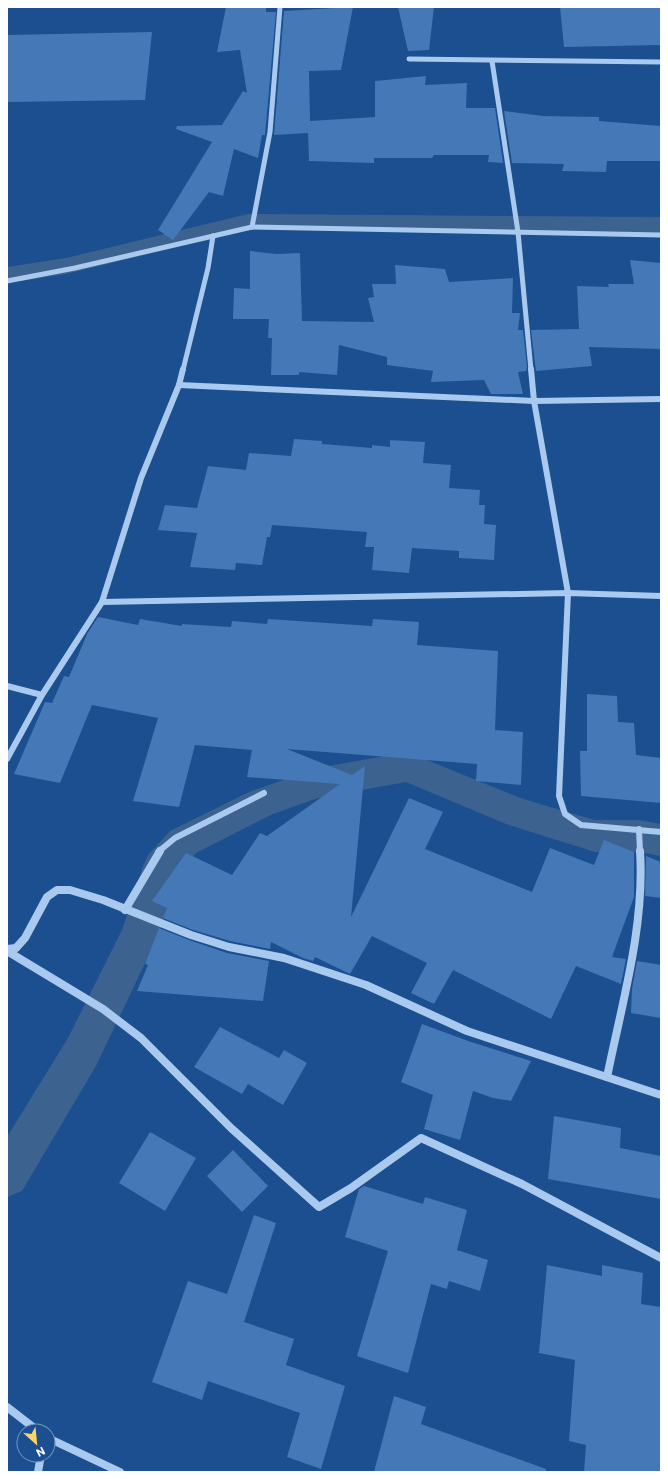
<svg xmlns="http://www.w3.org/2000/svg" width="668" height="1479" viewBox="0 0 668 1479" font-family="Commissioner,sans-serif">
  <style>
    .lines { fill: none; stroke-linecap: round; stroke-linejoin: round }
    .canal { fill: #3c6290; fill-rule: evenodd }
    .building { fill: #4478b7 }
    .minor-far2 { stroke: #a9c9ee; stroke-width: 5 }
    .minor-far1 { stroke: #a9c9ee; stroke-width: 6 }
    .minor { stroke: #a9c9ee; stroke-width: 8 }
  </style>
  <rect width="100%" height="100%" fill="#1b4f8f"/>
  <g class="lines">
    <g class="canal">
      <path d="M 248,214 L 661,217 L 661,233 L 248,230 L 66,274 L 7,283 L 7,267 L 66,258 Z"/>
      <path d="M 407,752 L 523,799 L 595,820 L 639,820 L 661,824 L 661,856 L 639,852 L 595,852 L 506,824 L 406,782 L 318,798 L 273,814 L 196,853 L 177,874 L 159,934 L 96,1066 L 22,1191 L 7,1197 L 7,1137 L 68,1038 L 122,930 L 143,866 L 148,855 L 170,831 L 249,792 L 318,768 Z"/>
    </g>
  </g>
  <g class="building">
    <path d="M 226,7 L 266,7 L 266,12 L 276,12 L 265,135 L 262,135 L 258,158 L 234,149 L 223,196 L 209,192 L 173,240 L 158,230 L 212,142 L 176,129 L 177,126 L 222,125 L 243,91 L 247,93 L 240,50 L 217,52 Z"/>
    <path d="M 353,7 L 341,70 L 309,71 L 310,121 L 375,117 L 375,81 L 426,76 L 425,85 L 467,83 L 466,108 L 495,108 L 503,163 L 488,162 L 489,155 L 434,155 L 432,158 L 374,158 L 374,163 L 309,161 L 308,133 L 274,135 L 284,11 Z"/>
    <path d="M 398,7 L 434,7 L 429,50 L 408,51 Z"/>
    <path d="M 560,7 L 661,7 L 661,45 L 564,47 Z"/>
    <path d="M 152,32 L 145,100 L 7,102 L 7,35 Z"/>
    <path d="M 504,111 L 543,116 L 599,117 L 599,121 L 661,126 L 661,161 L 607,161 L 606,172 L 562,171 L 564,164 L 512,163 Z"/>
    <path d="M 250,251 L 276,254 L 300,253 L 302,321 L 374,322 L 368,298 L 374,297 L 372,284 L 396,284 L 395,265 L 445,269 L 449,282 L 513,278 L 512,313 L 520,313 L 518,330 L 523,330 L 527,367 L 526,371 L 518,372 L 523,394 L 491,394 L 484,380 L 431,382 L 433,371 L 387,365 L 387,357 L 339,345 L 337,375 L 299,372 L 299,375 L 271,375 L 272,338 L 268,338 L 269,319 L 233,319 L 234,288 L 250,289 Z"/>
    <path d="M 630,260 L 661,263 L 661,349 L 589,347 L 592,366 L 536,371 L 531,330 L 579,329 L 577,286 L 609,287 L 608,284 L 634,284 Z"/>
    <path d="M 294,439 L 322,441 L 322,444 L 372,448 L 372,445 L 390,447 L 390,440 L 425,442 L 423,463 L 451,465 L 449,488 L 480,490 L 479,505 L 485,505 L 484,524 L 496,525 L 494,560 L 459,558 L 459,551 L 412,548 L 409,573 L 372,570 L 374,547 L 365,547 L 367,532 L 272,525 L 270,537 L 267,537 L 262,565 L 236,563 L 235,570 L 190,567 L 197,533 L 158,530 L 165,505 L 197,508 L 208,466 L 246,470 L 249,453 L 291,456 Z"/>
    <path d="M 98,617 L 138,625 L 140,619 L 182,626 L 182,624 L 231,627 L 232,621 L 267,624 L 268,619 L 372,626 L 373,619 L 419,622 L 417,645 L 498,651 L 495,730 L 523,732 L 521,785 L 476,781 L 477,764 L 287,749 L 352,775 L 365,766 L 351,917 L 409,798 L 443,812 L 425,849 L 532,892 L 550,848 L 594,865 L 604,840 L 634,852 L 634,897 L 612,957 L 626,959 L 621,984 L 576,966 L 551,1019 L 453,970 L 434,1004 L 411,993 L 427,963 L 372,936 L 350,974 L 315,957 L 313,961 L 303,958 L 271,942 L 270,949 L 230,941 L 193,930 L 163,918 L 167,908 L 152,901 L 186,853 L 232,875 L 260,833 L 267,836 L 340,784 L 247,777 L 252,750 L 195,745 L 179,807 L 133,801 L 158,718 L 92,705 L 60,783 L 14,774 L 45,702 L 52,703 L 64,676 L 69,677 L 87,634 Z"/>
    <path d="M 587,694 L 617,696 L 618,722 L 634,723 L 636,755 L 661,758 L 661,803 L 581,796 L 580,751 L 587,751 Z"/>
    <path d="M 646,856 L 661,862 L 661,898 L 645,896 Z"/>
    <path d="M 159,928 L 189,940 L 227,953 L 269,961 L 263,1001 L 137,991 L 148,965 L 145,964 Z"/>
    <path d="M 637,961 L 661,965 L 661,1018 L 631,1013 L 632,989 Z"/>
    <path d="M 422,1024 L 471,1042 L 531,1061 L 511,1101 L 493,1098 L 473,1091 L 460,1140 L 424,1129 L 433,1095 L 401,1082 Z"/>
    <path d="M 220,1027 L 279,1058 L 284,1050 L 307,1063 L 283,1105 L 248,1084 L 242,1094 L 194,1067 Z"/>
    <path d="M 554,1116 L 621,1128 L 620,1148 L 661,1156 L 661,1199 L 548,1179 Z"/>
    <path d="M 150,1132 L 196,1158 L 165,1211 L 119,1183 Z"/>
    <path d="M 233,1150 L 268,1186 L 242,1212 L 207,1176 Z"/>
    <path d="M 364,1186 L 423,1204 L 425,1197 L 467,1210 L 457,1250 L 488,1260 L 480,1291 L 449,1281 L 447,1289 L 431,1284 L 408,1373 L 357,1356 L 388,1251 L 345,1237 L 359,1189 Z"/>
    <path d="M 254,1215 L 276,1223 L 244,1322 L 294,1339 L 286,1365 L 345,1386 L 321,1469 L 287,1457 L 300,1413 L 208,1381 L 202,1400 L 152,1382 L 188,1281 L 227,1294 Z"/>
    <path d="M 547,1265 L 602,1276 L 602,1265 L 643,1273 L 641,1304 L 661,1307 L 661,1472 L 584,1472 L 586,1445 L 569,1441 L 575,1360 L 539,1353 Z"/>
    <path d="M 394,1396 L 426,1407 L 421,1424 L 546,1469 L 546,1472 L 374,1472 Z"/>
  </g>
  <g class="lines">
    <g class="minor-far2">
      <path d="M 409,59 L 661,62"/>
      <path d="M 492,61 L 518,232 L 531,370"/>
      <path d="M 252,227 L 270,132 L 280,7"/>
      <path d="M 7,281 L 75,268 L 252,227 L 661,235"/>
      <path d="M 183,370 L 208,268 L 213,236"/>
    </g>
    <g class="minor-far1">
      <path d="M 531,369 L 534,401 L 568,593 L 559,796 L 565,814 L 581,825 L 661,832"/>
      <path d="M 179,385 L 534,401 L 661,399"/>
      <path d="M 102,602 L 568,593 L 661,596"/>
      <path d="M 7,686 L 42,695"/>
      <path d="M 7,759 L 42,695 L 102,602 L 141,478 L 179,385 L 183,369"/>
      <path d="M 639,829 L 640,852"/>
      <path d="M 158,852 L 175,838 L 264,793"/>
    </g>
    <g class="minor">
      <path d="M 125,910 L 160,851"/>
      <path d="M 7,949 L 16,948 L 25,938 L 47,897 L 57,890 L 70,890 L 103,900 L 191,935 L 229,947 L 284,958 L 366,985 L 467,1031 L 661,1095"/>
      <path d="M 7,951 L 103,1009 L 141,1038 L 231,1128 L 319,1207 L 351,1188 L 421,1138 L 522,1184 L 661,1258"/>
      <path d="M 607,1077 C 622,1003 645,926 640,851"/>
      <path d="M 7,1407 L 38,1431"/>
      <path d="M 48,1438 L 120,1472"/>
      <path d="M 38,1472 L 41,1455"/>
    </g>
  </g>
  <rect width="668" height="1479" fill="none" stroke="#ffffff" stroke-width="16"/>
  <g transform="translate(36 1443) rotate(153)"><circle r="19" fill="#1b4f8f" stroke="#7695bc"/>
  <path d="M0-3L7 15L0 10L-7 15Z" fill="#ffd166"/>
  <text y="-6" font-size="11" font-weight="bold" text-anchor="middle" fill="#ffffff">N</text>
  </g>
</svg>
